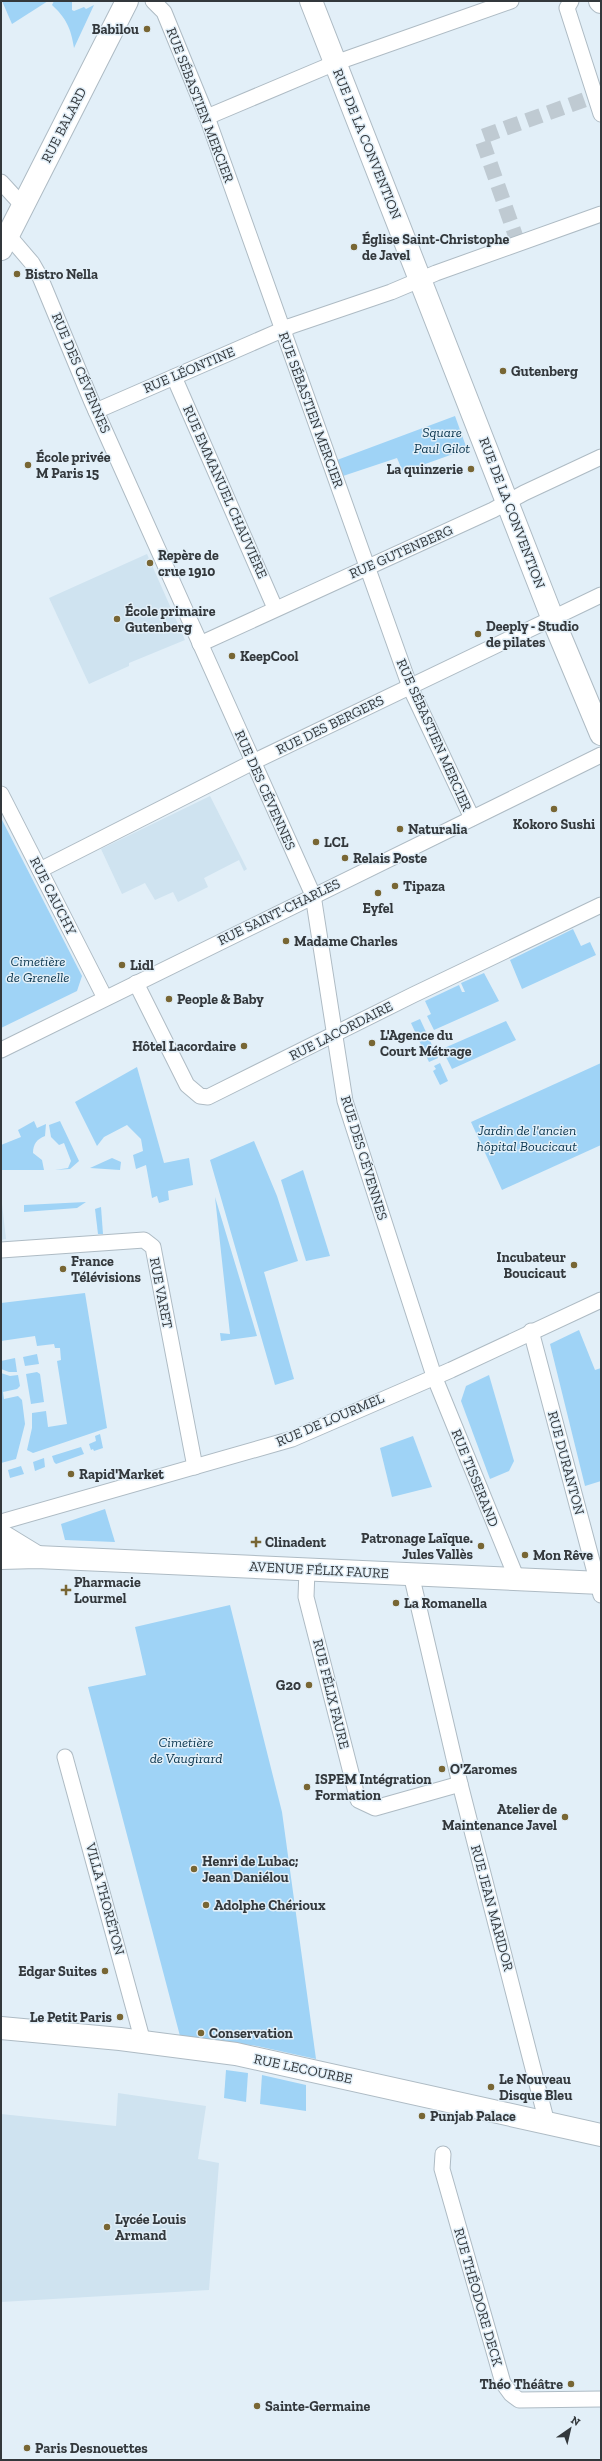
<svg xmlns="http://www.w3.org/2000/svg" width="602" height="2461" viewBox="0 0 602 2461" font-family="'Zilla Slab',serif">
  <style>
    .built { fill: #cfe3f0 }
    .green { fill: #9fd3f6 }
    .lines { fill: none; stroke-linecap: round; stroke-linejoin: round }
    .street-tunnel { stroke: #bfcad2; stroke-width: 15; stroke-dasharray: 15 8; stroke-linecap: butt }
    .street-casing { stroke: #aebbc4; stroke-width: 17 }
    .secondary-casing { stroke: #aebbc4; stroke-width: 24 }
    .street { stroke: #fff; stroke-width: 15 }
    .secondary { stroke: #fff; stroke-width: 22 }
    .poi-dot { fill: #786634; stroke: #e2eff8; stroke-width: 1.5 }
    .labels { text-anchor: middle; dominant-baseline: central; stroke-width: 3; stroke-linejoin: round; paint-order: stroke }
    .poi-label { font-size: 14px; font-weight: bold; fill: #33383c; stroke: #e2eff8; text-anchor: start }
    .street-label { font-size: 14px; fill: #33383c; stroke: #e2eff8 }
    .park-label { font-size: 14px; font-style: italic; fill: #0b364f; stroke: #e2eff8 }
  </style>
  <rect width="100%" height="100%" fill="#e2eff8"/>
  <g class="built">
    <path d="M 147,554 L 185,640 L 129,663 L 129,666 L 89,684 L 49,598 Z"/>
    <path d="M 210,796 L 247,869 L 244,871 L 239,860 L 204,878 L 208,887 L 178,902 L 173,892 L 155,900 L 145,883 L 122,894 L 101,849 Z"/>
    <path d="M 1,1195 L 6,1239 L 1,1240 Z"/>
    <path d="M 118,2093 L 206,2106 L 198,2159 L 219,2163 L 209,2290 L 1,2302 L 1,2114 L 116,2126 Z"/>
  </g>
  <g class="green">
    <path d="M 2,1 L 48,1 L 12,24 Z"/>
    <path d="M 54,1 L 72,1 L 72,10 L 74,11 L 84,7 L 86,9 L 94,5 L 74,48 C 71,28 66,18 52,5 Z"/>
    <path d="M 455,416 L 467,449 L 403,472 L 397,458 L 343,476 L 337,460 Z"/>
    <path d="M 1,818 L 82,976 L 77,991 L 1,1028 Z"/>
    <path d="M 573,929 L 581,946 L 590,942 L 596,955 L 522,989 L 510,960 Z"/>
    <path d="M 484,973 L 499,1001 L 434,1030 L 427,1016 L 431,1014 L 425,1001 L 459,985 L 462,992 L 465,992 L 461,983 Z"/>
    <path d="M 420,1019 L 438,1058 L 429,1062 L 411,1023 Z"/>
    <path d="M 506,1021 L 516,1040 L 452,1069 L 442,1049 Z"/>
    <path d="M 440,1063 L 448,1081 L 440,1085 L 433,1071 L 436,1069 L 434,1066 Z"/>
    <path d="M 601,1063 L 601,1145 L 502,1190 L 471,1122 Z"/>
    <path d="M 137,1067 L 164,1163 L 189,1158 L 193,1185 L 168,1191 L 169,1200 L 159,1203 L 157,1196 L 152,1198 L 146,1165 L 136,1169 L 133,1155 L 143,1151 L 141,1139 L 127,1125 L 104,1137 L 97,1146 L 75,1102 Z"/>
    <path d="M 34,1121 L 37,1128 L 46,1124 L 45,1136 C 37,1139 33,1144 33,1153 L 42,1160 L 44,1170 L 1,1170 L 1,1145 L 21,1137 L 18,1130 Z"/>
    <path d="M 60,1121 L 79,1161 L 70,1169 L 55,1170 L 68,1168 L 71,1161 L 64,1143 L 59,1145 L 51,1137 L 49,1125 Z"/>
    <path d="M 254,1141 L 277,1196 L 298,1261 L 264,1272 L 294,1379 L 275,1385 L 210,1160 Z"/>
    <path d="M 112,1158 L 121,1162 L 120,1170 L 90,1168 Z"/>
    <path d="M 303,1170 L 330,1256 L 306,1261 L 281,1180 Z"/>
    <path d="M 215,1197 L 257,1336 L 221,1341 L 220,1333 L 230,1334 Z"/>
    <path d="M 86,1202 L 77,1208 L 24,1212 L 24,1205 Z"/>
    <path d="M 101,1207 L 103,1234 L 98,1234 L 95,1209 Z"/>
    <path d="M 85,1293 L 107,1428 L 33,1453 L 27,1450 L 32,1428 L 32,1413 L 46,1411 L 48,1427 L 67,1424 L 57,1361 L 61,1360 L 60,1348 L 55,1348 L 54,1344 L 37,1346 L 35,1336 L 1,1341 L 1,1303 Z"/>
    <path d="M 579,1330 L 595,1370 L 601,1368 L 601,1481 L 585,1486 L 550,1344 Z"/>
    <path d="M 37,1354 L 39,1364 L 25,1366 L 23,1357 Z"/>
    <path d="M 15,1358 L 17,1372 L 9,1372 L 1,1369 L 1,1361 Z"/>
    <path d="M 37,1372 L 40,1374 L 44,1402 L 31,1404 L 26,1374 Z"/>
    <path d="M 1,1373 L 10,1376 L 18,1375 L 20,1386 L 17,1389 L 3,1392 L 4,1399 L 18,1396 L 22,1400 L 25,1424 L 16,1459 L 1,1463 Z"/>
    <path d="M 489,1375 L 514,1461 L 509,1471 L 490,1479 L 461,1401 L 466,1386 Z"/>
    <path d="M 100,1434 L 103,1448 L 94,1451 L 93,1449 L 91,1450 L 89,1444 L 96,1441 L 95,1436 Z"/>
    <path d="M 413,1436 L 432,1487 L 392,1497 L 380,1448 Z"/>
    <path d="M 81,1447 L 84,1454 L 56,1464 L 54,1462 L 52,1456 Z"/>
    <path d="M 44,1458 L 45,1467 L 35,1471 L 33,1462 Z"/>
    <path d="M 21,1466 L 24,1474 L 10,1478 L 8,1470 Z"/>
    <path d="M 105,1509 L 115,1542 L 65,1540 L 61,1524 Z"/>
    <path d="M 230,1605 L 282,1812 L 316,2059 L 257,2046 L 180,2036 L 88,1687 L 146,1675 L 135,1627 Z"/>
    <path d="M 226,2070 L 248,2073 L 246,2102 L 224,2098 Z"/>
    <path d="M 262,2075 L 306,2085 L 306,2111 L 260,2104 Z"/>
  </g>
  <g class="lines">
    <path class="street-tunnel" d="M 518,243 L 481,137 L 595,96"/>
    <g class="street-casing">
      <g id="street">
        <path d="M 153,1 L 164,12 L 207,117 L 410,687 L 472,818"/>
        <path d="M 571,1 L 567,8 L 601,114"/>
        <path d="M 207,117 L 335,63 L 511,1"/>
        <path d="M 1,182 L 23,206"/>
        <path d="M 8,235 L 32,263 L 40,277 L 91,400 L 313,895 L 345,1101 L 434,1376 L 517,1579"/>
        <path d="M 174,377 L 275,608"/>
        <path d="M 96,411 L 291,326 L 391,292 L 436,273 L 601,214"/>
        <path d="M 200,644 L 493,510 L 524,493 L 601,457"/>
        <path d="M 1,794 L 105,998"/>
        <path d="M 40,870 L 253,762 L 601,595"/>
        <path d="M 136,983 L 187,1085 L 200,1096 L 208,1097 L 413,995 L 601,905"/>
        <path d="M 1,1050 L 601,755"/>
        <path d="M 1,1250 L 144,1240 L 153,1247 L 195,1467"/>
        <path d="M 531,1331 L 601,1595"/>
        <path d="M 1,1522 L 292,1439 L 451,1370 L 601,1300"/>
        <path d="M 307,1570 L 306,1597 L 358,1800 L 375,1808 L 460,1784"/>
        <path d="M 411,1574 L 460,1784 L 547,2123"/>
        <path d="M 65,1757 L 143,2042"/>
        <path d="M 443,2154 L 442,2169 L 503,2383 L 511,2394 L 519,2400 L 601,2399"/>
      </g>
    </g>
    <g class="secondary-casing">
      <g id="secondary">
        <path d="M 311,1 L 552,617 L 601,734"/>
        <path d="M 600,1 L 601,2"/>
        <path d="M 1,249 L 127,1"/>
        <path d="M 1,1535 L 37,1557"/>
        <path d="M 1,1558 L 37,1557 L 601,1583"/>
        <path d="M 1,2028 L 120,2039 L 236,2054 L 601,2135"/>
      </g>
    </g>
    <use href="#street" class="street"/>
    <use href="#secondary" class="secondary"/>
  </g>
  <g class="poi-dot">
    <circle cx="147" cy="29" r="4"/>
    <circle cx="354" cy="247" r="4"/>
    <circle cx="17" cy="274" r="4"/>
    <circle cx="503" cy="371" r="4"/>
    <circle cx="28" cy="465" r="4"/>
    <circle cx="471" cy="469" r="4"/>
    <circle cx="150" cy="563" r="4"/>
    <circle cx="117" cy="619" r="4"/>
    <circle cx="478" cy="634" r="4"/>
    <circle cx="232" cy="656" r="4"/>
    <circle cx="554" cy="809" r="4"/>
    <circle cx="400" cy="829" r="4"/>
    <circle cx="316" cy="842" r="4"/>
    <circle cx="345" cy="858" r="4"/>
    <circle cx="395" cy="886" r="4"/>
    <circle cx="378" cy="893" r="4"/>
    <circle cx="286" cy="941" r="4"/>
    <circle cx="122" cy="965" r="4"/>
    <circle cx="169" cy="999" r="4"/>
    <circle cx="372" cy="1043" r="4"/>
    <circle cx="244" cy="1046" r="4"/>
    <circle cx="574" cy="1265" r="4"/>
    <circle cx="63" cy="1269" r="4"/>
    <circle cx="71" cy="1474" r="4"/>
    <path d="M254 1536h4v4h4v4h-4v4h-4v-4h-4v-4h4z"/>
    <circle cx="481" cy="1546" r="4"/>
    <circle cx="525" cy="1555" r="4"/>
    <path d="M64 1584h4v4h4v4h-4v4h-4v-4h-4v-4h4z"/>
    <circle cx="396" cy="1603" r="4"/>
    <circle cx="309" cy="1685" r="4"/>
    <circle cx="442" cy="1769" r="4"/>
    <circle cx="307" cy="1787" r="4"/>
    <circle cx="565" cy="1817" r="4"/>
    <circle cx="194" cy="1869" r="4"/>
    <circle cx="206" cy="1905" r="4"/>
    <circle cx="105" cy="1971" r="4"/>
    <circle cx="120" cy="2017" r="4"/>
    <circle cx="201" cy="2033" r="4"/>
    <circle cx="491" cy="2087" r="4"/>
    <circle cx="422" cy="2116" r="4"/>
    <circle cx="107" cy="2227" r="4"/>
    <circle cx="571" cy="2384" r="4"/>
    <circle cx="257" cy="2406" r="4"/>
    <circle cx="27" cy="2448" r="4"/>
  </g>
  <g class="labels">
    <g class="poi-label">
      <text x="139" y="29" text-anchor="end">Babilou</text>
      <text x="362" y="239">Église Saint-Christophe<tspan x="362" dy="16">de Javel</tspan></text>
      <text x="25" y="274">Bistro Nella</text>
      <text x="511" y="371">Gutenberg</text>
      <text x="36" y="457">École privée<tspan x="36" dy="16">M Paris 15</tspan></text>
      <text x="463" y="469" text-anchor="end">La quinzerie</text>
      <text x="158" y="555">Repère de<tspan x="158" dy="16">crue 1910</tspan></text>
      <text x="125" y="611">École primaire<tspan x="125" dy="16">Gutenberg</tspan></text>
      <text x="486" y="626">Deeply - Studio<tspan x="486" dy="16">de pilates</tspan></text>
      <text x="240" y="656">KeepCool</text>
      <text x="554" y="824" text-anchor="middle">Kokoro Sushi</text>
      <text x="408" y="829">Naturalia</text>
      <text x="324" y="842">LCL</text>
      <text x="353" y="858">Relais Poste</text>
      <text x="403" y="886">Tipaza</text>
      <text x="378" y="908" text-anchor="middle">Eyfel</text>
      <text x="294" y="941">Madame Charles</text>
      <text x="130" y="965">Lidl</text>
      <text x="177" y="999">People &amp; Baby</text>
      <text x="380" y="1035">L'Agence du<tspan x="380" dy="16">Court Métrage</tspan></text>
      <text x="236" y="1046" text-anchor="end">Hôtel Lacordaire</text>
      <text x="566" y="1257" text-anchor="end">Incubateur<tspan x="566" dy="16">Boucicaut</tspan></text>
      <text x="71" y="1261">France<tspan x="71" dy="16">Télévisions</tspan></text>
      <text x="79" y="1474">Rapid'Market</text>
      <text x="473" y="1538" text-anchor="end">Patronage Laïque.<tspan x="473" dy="16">Jules Vallès</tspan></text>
      <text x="265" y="1542">Clinadent</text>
      <text x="533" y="1555">Mon Rêve</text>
      <text x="74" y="1582">Pharmacie<tspan x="74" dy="16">Lourmel</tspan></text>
      <text x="404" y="1603">La Romanella</text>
      <text x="301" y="1685" text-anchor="end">G20</text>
      <text x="450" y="1769">O'Zaromes</text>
      <text x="315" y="1779">ISPEM Intégration<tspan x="315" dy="16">Formation</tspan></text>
      <text x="557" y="1809" text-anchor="end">Atelier de<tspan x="557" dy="16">Maintenance Javel</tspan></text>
      <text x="202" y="1861">Henri de Lubac;<tspan x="202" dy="16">Jean Daniélou</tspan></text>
      <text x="214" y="1905">Adolphe Chérioux</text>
      <text x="97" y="1971" text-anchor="end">Edgar Suites</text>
      <text x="112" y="2017" text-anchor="end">Le Petit Paris</text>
      <text x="209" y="2033">Conservation</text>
      <text x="499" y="2079">Le Nouveau<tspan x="499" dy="16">Disque Bleu</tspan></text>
      <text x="430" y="2116">Punjab Palace</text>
      <text x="115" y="2219">Lycée Louis<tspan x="115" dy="16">Armand</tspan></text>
      <text x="563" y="2384" text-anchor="end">Théo Théâtre</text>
      <text x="265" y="2406">Sainte-Germaine</text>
      <text x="35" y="2448">Paris Desnouettes</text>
    </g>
    <g class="street-label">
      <text transform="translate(200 105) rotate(69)">RUE SÉBASTIEN MERCIER</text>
      <text transform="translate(64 125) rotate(-63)">RUE BALARD</text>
      <text transform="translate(367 144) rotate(68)">RUE DE LA CONVENTION</text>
      <text transform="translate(189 370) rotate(-23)">RUE LÉONTINE</text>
      <text transform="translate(81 373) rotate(67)">RUE DES CÉVENNES</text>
      <text transform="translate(311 410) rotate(70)">RUE SÉBASTIEN MERCIER</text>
      <text transform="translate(225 492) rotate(66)">RUE EMMANUEL CHAUVIÈRE</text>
      <text transform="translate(512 513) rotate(69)">RUE DE LA CONVENTION</text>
      <text transform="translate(401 552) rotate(-24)">RUE GUTENBERG</text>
      <text transform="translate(330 725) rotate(-26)">RUE DES BERGERS</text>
      <text transform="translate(434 735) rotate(66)">RUE SÉBASTIEN MERCIER</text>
      <text transform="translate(265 790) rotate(66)">RUE DES CÉVENNES</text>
      <text transform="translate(53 896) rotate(63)">RUE CAUCHY</text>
      <text transform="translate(279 912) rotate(-26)">RUE SAINT-CHARLES</text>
      <text transform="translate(341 1031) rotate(-27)">RUE LACORDAIRE</text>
      <text transform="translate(364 1158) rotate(73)">RUE DES CÉVENNES</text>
      <text transform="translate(161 1293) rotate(79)">RUE VARET</text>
      <text transform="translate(330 1420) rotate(-23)">RUE DE LOURMEL</text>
      <text transform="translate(566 1463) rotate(75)">RUE DURANTON</text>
      <text transform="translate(475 1478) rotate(68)">RUE TISSERAND</text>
      <text transform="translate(319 1570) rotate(3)">AVENUE FÉLIX FAURE</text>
      <text transform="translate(331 1694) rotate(76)">RUE FÉLIX FAURE</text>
      <text transform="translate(105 1899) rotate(75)">VILLA THORÉTON</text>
      <text transform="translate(492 1908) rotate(75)">RUE JEAN MARIDOR</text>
      <text transform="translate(303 2069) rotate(12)">RUE LECOURBE</text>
      <text transform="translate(478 2297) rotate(74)">RUE THÉODORE DECK</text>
    </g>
    <g class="park-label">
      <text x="442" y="432">Square<tspan x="442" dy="16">Paul Gilot</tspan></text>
      <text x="38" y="961">Cimetière<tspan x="38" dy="16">de Grenelle</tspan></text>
      <text x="527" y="1130">Jardin de l'ancien<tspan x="527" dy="16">hôpital Boucicaut</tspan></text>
      <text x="186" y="1742">Cimetière<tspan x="186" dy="16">de Vaugirard</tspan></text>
    </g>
  </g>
  <rect width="602" height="2461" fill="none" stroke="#33383c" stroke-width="4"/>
  <g transform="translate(570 2429) rotate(34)" stroke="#e2eff8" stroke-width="3" paint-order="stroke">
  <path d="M0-3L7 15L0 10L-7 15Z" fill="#33383c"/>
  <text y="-6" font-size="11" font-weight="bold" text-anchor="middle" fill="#33383c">N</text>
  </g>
</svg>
